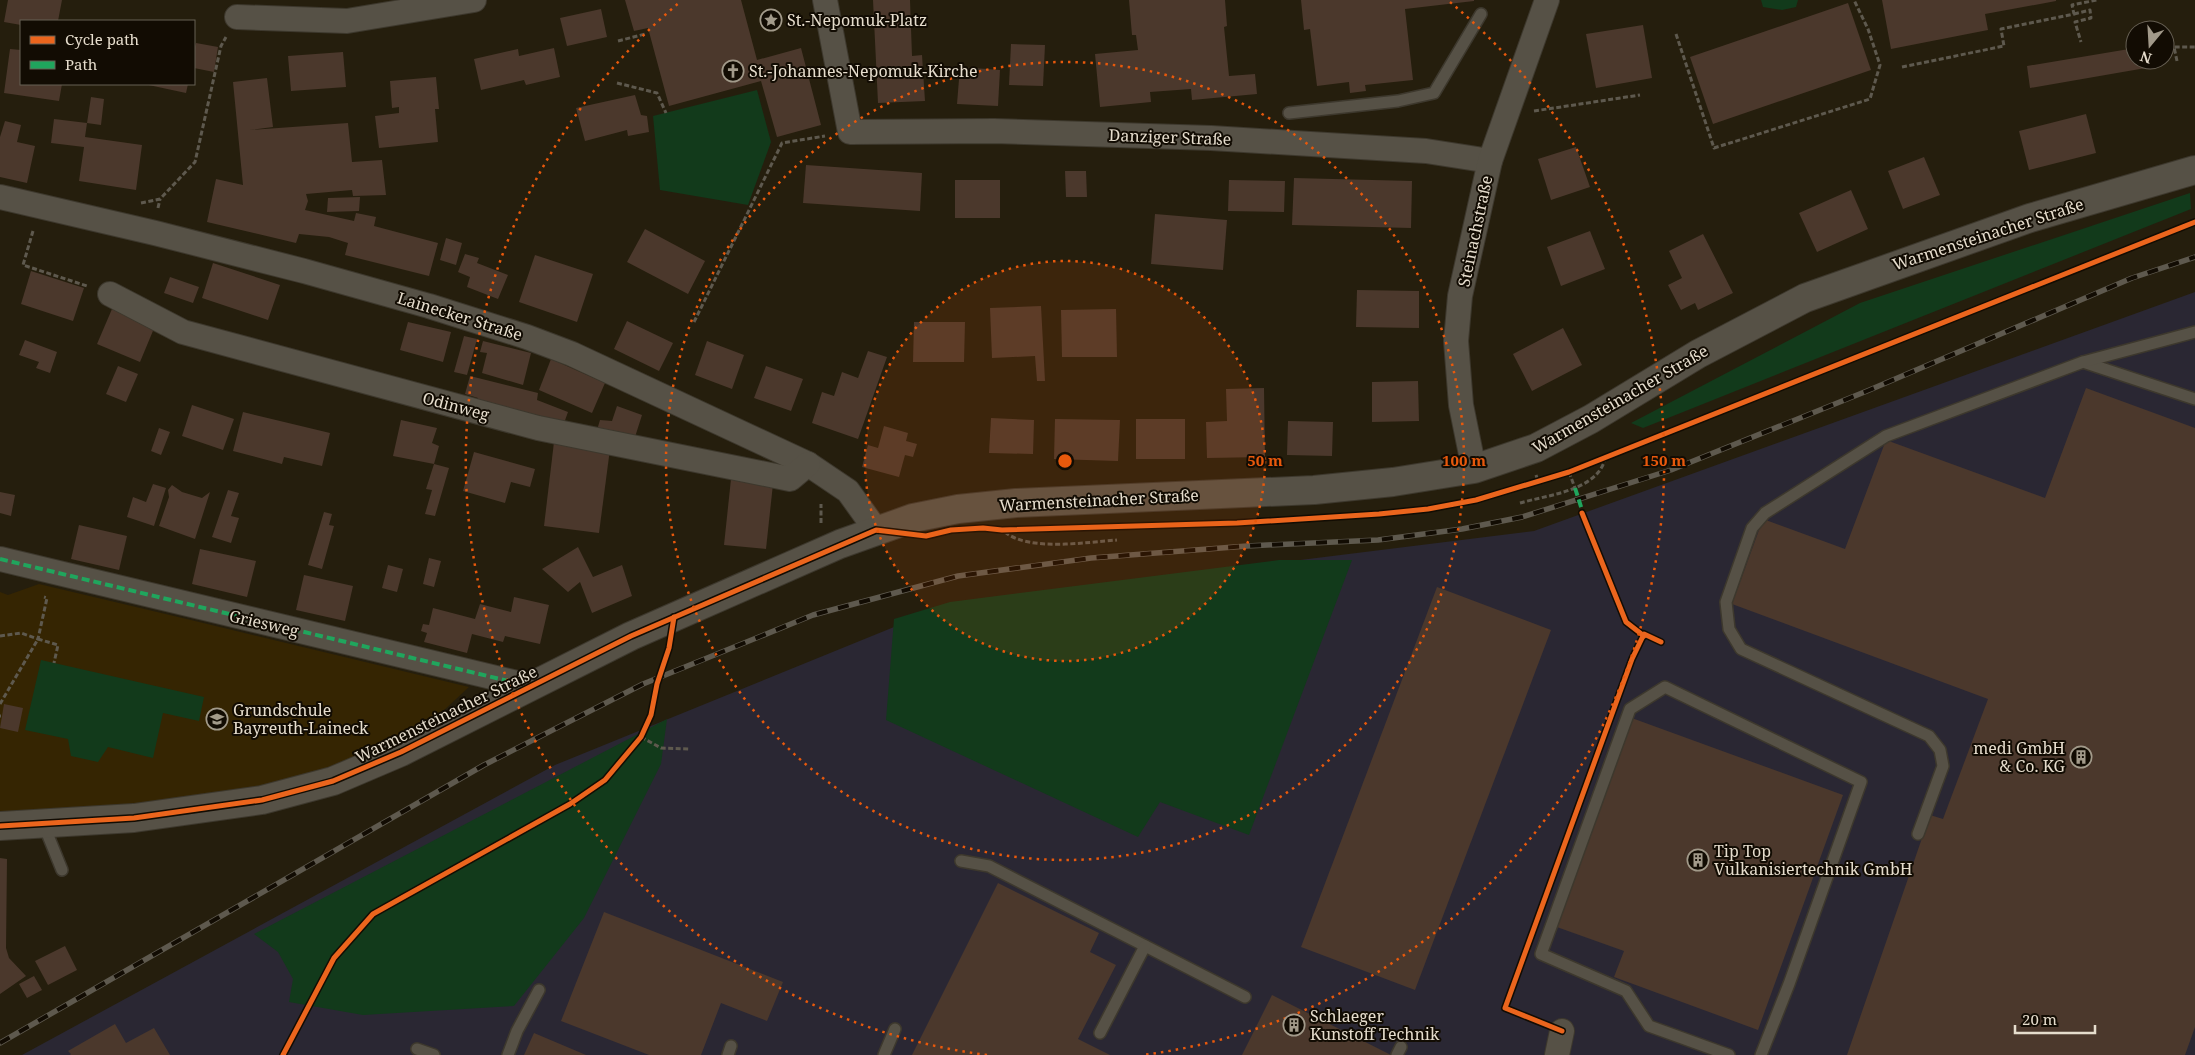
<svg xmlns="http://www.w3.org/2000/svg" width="2195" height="1055" viewBox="0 0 2195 1055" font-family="'Noto Serif',serif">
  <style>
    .industrial { fill: #2a2733 }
    .built { fill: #352502 }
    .green { fill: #123a1b }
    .building { fill: #4b382c }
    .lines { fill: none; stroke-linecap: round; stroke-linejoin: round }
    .lane-casing { stroke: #3d382d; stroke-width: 14 }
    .street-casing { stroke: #3d382d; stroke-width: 26 }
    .secondary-casing { stroke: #3d382d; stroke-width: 30 }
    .path { stroke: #5e594e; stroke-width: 3; stroke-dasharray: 5 2.5; stroke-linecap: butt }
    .lane { stroke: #565146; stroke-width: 11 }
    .street { stroke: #565146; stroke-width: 24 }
    .secondary { stroke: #565146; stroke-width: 28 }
    .rail-casing { stroke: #5e594e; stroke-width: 5.5 }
    .rail { stroke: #120c03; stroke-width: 4; stroke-dasharray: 11; stroke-linecap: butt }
    .quiet { stroke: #20a55d; stroke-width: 4; stroke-dasharray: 8 4; stroke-linecap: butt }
    .cycleway-casing { stroke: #120c03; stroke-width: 8 }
    .cycleway { stroke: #eb651d; stroke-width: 5 }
    .ring { fill: none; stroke: #e8590c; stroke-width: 2.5; stroke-dasharray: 2.5 5 }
    .labels { text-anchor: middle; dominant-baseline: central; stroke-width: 4; stroke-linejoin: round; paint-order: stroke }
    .poi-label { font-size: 16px; fill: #e6ddcd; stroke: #120c03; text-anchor: start }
    .street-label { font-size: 16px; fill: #e6ddcd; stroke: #120c03 }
    .centre { fill: #e8590c; stroke: #120c03; stroke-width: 2.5 }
    .ring-label { font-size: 15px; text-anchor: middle; font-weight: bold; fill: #e8590c; stroke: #120c03; stroke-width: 4; stroke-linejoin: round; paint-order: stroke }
  </style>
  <rect width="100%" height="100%" fill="#251e0d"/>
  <path class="industrial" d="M 2195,292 L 2195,1055 L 22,1055 L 555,765 L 953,603 L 1534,531 Z"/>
  <path class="built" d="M 39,584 L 195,621 L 469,687 L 400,751 L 261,799 L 0,824 L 0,592 L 8,595 Z"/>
  <g class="green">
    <path d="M 1761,0 L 1798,0 L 1796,7 L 1782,10 L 1763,7 Z"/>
    <path d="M 757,90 L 771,142 L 748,205 L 660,190 L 653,116 Z"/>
    <path d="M 2190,193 L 2191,209 L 1643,428 L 1631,423 L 1860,303 Z"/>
    <path d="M 1279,560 L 1352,560 L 1249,835 L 1160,802 L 1138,837 L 886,720 L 894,619 L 950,602 Z"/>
    <path d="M 41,660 L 204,697 L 199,721 L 163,713 L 153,758 L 108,747 L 98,762 L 71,756 L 68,739 L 25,730 Z"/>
    <path d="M 667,719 L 661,764 L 584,918 L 514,1006 L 363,1015 L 289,1002 L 293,979 L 278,952 L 254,934 Z"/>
  </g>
  <g class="building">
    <path d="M 8,0 L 62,0 L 58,21 L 21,21 L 21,25 L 4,22 Z"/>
    <path d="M 625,0 L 741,0 L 757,60 L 801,48 L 821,125 L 777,137 L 761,81 L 669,106 L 648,28 L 634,31 Z"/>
    <path d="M 873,0 L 910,0 L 912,56 L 922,55 L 925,101 L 878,103 Z"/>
    <path d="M 1129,0 L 1225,0 L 1227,26 L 1224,27 L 1229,76 L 1255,74 L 1257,94 L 1192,100 L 1191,89 L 1150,92 L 1151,102 L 1100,107 L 1095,54 L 1138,50 L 1136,35 L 1132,35 Z"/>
    <path d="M 1301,0 L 1474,0 L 1474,1 L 1405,9 L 1413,80 L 1365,85 L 1366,91 L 1350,93 L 1349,82 L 1317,86 L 1310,29 L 1304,30 Z"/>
    <path d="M 1882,0 L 2056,0 L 2056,1 L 1985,14 L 1988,30 L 1891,49 Z"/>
    <path d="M 1848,3 L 1871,70 L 1713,124 L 1690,57 Z"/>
    <path d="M 601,9 L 607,37 L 567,46 L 560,18 Z"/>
    <path d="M 1643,25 L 1652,78 L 1596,88 L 1586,34 Z"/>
    <path d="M 196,43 L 218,47 L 214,72 L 194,68 L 194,50 Z"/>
    <path d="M 1011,44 L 1045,45 L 1043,86 L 1009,85 Z"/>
    <path d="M 554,48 L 560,77 L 526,85 L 524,80 L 481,90 L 474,59 L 518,49 L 519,56 Z"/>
    <path d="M 2135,48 L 2135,60 L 2162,60 L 2163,65 L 2030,88 L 2027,66 Z"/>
    <path d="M 10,49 L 21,50 L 21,84 L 62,84 L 59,101 L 4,93 Z"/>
    <path d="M 343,52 L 346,87 L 291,91 L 288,56 Z"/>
    <path d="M 960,67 L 1000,70 L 998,106 L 957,104 Z"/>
    <path d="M 436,77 L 439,109 L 435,109 L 438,142 L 379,148 L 375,116 L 399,113 L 399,107 L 392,108 L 390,81 Z"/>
    <path d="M 267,78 L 273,127 L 249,130 L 348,123 L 352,162 L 382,160 L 386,195 L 353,196 L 352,190 L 306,194 L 308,201 L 305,210 L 354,221 L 356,213 L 376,217 L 374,226 L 438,243 L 429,276 L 345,255 L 348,243 L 329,237 L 299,234 L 296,243 L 207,222 L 216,179 L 243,185 L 233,82 Z"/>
    <path d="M 144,84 L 188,84 L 186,93 Z"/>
    <path d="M 635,95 L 641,115 L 647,116 L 649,132 L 628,136 L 627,130 L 585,141 L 576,108 Z"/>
    <path d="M 91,97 L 104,99 L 101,125 L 87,123 L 85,137 L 142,145 L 136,190 L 79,181 L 84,147 L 51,143 L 54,119 L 87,123 Z"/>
    <path d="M 2086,114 L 2096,153 L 2029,170 L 2019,131 Z"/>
    <path d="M 5,121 L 21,125 L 17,142 L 35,146 L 27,183 L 0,177 L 0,137 Z"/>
    <path d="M 1576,147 L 1590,187 L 1551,200 L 1538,159 Z"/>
    <path d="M 1924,157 L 1940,195 L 1903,209 L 1888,171 Z"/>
    <path d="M 806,165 L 922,173 L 920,211 L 803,203 Z"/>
    <path d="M 1065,171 L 1086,171 L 1087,197 L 1066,197 Z"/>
    <path d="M 1294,178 L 1412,181 L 1411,228 L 1292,225 Z"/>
    <rect x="955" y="180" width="45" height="38"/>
    <path d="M 1229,180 L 1285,181 L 1284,212 L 1228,211 Z"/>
    <path d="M 1851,190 L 1868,229 L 1817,252 L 1799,213 Z"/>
    <path d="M 360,197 L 359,211 L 327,212 L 328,198 Z"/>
    <path d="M 1155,214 L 1227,220 L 1223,270 L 1151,264 Z"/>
    <path d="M 645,229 L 705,261 L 688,294 L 627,262 Z"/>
    <path d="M 1590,231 L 1605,269 L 1561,286 L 1547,247 Z"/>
    <path d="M 1703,234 L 1733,293 L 1698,310 L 1695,303 L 1681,310 L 1668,285 L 1682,278 L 1669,251 Z"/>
    <path d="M 446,238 L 462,243 L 456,265 L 440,260 Z"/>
    <path d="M 465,254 L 479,258 L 477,263 L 508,275 L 498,299 L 467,287 L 470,277 L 458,272 Z"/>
    <path d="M 535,255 L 593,274 L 577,322 L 519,302 Z"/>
    <path d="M 213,263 L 280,285 L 268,320 L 202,298 Z"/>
    <path d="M 31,271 L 84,288 L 73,321 L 21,304 Z"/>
    <path d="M 170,277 L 199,287 L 193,303 L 164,293 Z"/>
    <path d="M 1357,290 L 1419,291 L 1419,328 L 1356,327 Z"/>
    <path d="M 1041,306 L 1045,381 L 1037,381 L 1035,356 L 992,358 L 990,308 Z"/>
    <path d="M 112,309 L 155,326 L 140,362 L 97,344 Z"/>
    <path d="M 1116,309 L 1117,357 L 1062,357 L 1061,310 Z"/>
    <path d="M 627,321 L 673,343 L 659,371 L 614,349 Z"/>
    <path d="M 408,322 L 451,332 L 443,362 L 400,350 Z"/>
    <path d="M 914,322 L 965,322 L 964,362 L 913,362 Z"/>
    <path d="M 1563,328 L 1582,365 L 1532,391 L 1513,354 Z"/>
    <path d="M 464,336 L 477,339 L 467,375 L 454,372 Z"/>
    <path d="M 25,340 L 57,352 L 50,373 L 36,368 L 39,362 L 19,355 Z"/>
    <path d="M 483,341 L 531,353 L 523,385 L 482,373 L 487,353 L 480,352 Z"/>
    <path d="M 707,341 L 744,355 L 732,389 L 695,375 Z"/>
    <path d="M 868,351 L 887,357 L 858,439 L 812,423 L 822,392 L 834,396 L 842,372 L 858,378 Z"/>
    <path d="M 551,359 L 605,383 L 592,413 L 539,390 Z"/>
    <path d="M 118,366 L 138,374 L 126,402 L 106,394 Z"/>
    <path d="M 766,366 L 803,379 L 791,411 L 754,398 Z"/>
    <path d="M 470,376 L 538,393 L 537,400 L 568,412 L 563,426 L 532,414 L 531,416 L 477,400 L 478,398 L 465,394 Z"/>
    <path d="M 1418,381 L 1419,421 L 1372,422 L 1372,382 Z"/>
    <path d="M 1264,388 L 1265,457 L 1207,458 L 1206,422 L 1227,421 L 1226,389 Z"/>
    <path d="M 2086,388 L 2195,428 L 2195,1027 L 2185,1055 L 1847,1055 L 1930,815 L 1943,819 L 1988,699 L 1732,604 L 1763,519 L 1845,549 L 1886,440 L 2045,498 Z"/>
    <path d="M 192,405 L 234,419 L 223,450 L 182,436 Z"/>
    <path d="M 617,406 L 642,415 L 635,437 L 609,430 L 597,430 L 600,420 L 612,421 Z"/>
    <path d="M 243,412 L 330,433 L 322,466 L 284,457 L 282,464 L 233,451 Z"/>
    <path d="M 991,418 L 1034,420 L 1033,454 L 989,453 Z"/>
    <path d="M 1055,419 L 1120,420 L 1118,461 L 1054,459 Z"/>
    <rect x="1136" y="419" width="49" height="40"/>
    <path d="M 401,420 L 437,428 L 432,443 L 439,446 L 434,464 L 393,456 Z"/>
    <path d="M 1288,421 L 1333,422 L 1332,456 L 1287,455 Z"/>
    <path d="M 884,426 L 908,433 L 906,441 L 917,444 L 913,457 L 905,455 L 899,477 L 862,467 L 868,445 L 878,448 Z"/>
    <path d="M 159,428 L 170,432 L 161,455 L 151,451 Z"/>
    <path d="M 554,442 L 610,449 L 599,533 L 544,526 Z"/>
    <path d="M 474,452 L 535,469 L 530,487 L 511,482 L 505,503 L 463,491 Z"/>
    <path d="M 434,464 L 449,468 L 435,516 L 425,514 L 432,490 L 426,489 Z"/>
    <path d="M 731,479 L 773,484 L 766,549 L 724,545 Z"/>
    <path d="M 153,484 L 166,488 L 154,526 L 127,517 L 133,497 L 146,502 Z"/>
    <path d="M 172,485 L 182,492 L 202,498 L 210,492 L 195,539 L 159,526 L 169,497 L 168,490 Z"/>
    <path d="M 228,490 L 239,493 L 231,516 L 239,518 L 231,543 L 212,537 Z"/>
    <path d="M 0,492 L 15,495 L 11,516 L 0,513 Z"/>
    <path d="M 324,512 L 332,514 L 329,525 L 334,526 L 322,569 L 308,565 Z"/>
    <path d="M 79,525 L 127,536 L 119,570 L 71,559 Z"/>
    <path d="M 578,547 L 593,577 L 622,565 L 632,596 L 592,613 L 580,582 L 568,592 L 542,569 Z"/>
    <path d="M 200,549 L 256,561 L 247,597 L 192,584 Z"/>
    <path d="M 429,558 L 441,561 L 434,587 L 423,584 Z"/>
    <path d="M 388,565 L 403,569 L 397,592 L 382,588 Z"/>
    <path d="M 304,575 L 353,586 L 345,621 L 296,610 Z"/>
    <path d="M 1437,587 L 1551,630 L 1415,990 L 1301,947 Z"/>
    <path d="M 514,597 L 549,605 L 540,644 L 505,636 L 503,642 L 472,634 L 467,653 L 424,642 L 427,633 L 421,631 L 423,624 L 429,625 L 433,608 L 475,619 L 480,604 L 511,612 Z"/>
    <path d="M 4,704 L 23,708 L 18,732 L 0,728 Z"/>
    <path d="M 1629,717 L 1843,795 L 1758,1030 L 1614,977 L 1624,951 L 1554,926 Z"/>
    <path d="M 0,858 L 7,859 L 6,948 L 9,958 L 26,976 L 0,994 Z"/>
    <path d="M 998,883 L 1099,933 L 1090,952 L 1116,965 L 1078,1039 L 1110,1055 L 912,1055 Z"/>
    <path d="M 604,912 L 783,982 L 767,1021 L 721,1003 L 701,1055 L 649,1055 L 561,1021 Z"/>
    <path d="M 65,946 L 77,970 L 48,985 L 35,961 Z"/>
    <path d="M 34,976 L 42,990 L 27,998 L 19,984 Z"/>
    <path d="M 1272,995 L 1391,1055 L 1242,1055 Z"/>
    <path d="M 115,1024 L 126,1043 L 154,1028 L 170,1055 L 70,1055 L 71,1054 L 68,1051 Z"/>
    <path d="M 534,1033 L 586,1055 L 524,1055 Z"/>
  </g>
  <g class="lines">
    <g class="lane-casing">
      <g id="lane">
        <path d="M 1289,113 L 1398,101 L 1434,93 L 1481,14"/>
        <path d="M 2083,362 L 2195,399"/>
        <path d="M 43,823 L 62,870"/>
        <path d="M 1918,834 L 1943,766 L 1940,750 L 1929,736 L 1741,649 L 1729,629 L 1726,602 L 1752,528 L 1765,513 L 1886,436 L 2083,362 L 2195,332"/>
        <path d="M 961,861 L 989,866 L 1245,997"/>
        <path d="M 1100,1033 L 1145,946"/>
        <path d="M 417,1049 L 434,1055"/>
        <path d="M 508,1055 L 517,1031 L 539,990"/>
        <path d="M 728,1055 L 731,1046"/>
        <path d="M 884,1055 L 895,1029"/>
        <path d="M 1397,1055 L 1401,1047"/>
        <path d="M 1729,1055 L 1649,1026 L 1626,991 L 1541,954 L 1630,709 L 1665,687 L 1861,782 L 1789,984 L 1761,1055"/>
      </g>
    </g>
    <g class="street-casing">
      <g id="street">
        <path d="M 825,0 L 850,132 L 994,131 L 1211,138 L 1426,151 L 1490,161"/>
        <path d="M 237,17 L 347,21 L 474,0"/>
        <path d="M 0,197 L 155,233 L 304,271 L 429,306 L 527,337 L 572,354 L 808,464 L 848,491 L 876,530"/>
        <path d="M 110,294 L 183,332 L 538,428 L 790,479 L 808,464"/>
        <path d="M 1474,469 L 1461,405 L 1456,341 L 1460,296 L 1490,161 L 1547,0"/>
        <path d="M 0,559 L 521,684 L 527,689"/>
        <path d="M 1557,1055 L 1562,1031"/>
      </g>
    </g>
    <g class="secondary-casing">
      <path id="secondary" d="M 0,826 L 134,818 L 262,800 L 333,781 L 401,752 L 631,636 L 840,544 L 913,518 L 958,509 L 1016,503 L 1314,490 L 1393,482 L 1474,469 L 1536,448 L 1591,419 L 1698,354 L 1805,298 L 2030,218 L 2195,170"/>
    </g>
    <g class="path">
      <path d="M 2074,14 L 2090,10 L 2091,18 L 2075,22 L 2081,42"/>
      <path d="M 1676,34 L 1714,148 L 1870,99 L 1880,65 L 1868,29 L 1854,0"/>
      <path d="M 618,41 L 645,34"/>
      <path d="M 2177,61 L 2174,47 L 2195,47"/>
      <path d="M 1902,67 L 2004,46 L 2001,29 L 2074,14 L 2072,5 L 2097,0"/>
      <path d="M 617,83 L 657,93 L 666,113"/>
      <path d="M 1534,111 L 1640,95"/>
      <path d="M 141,203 L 160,199 L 195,162 L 221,46 L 226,37"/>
      <path d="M 158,208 L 160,199"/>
      <path d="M 33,231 L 23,265 L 87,286"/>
      <path d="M 694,322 L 782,143 L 825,136"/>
      <path d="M 1569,472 L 1575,488"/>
      <path d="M 1536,475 L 1538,481 L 1569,472 L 2195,222"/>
      <path d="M 1520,503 C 1547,495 1597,491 1605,459"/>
      <path d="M 821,523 L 821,504"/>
      <path d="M 1005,532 C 1029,552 1087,542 1117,540"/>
      <path d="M 0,636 L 21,633 L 38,639 L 47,598 L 44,597"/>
      <path d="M 0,704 L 38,639 L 58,645 L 54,663"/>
      <path d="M 0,716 L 1,716"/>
      <path d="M 641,737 L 661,748 L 690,749"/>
    </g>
    <use href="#lane" class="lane"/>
    <use href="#street" class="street"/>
    <use href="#secondary" class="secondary"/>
    <g class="rail-casing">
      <path id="rail" d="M 0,1043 L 484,765 L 643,684 L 813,615 L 958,576 L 1091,558 L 1247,546 L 1378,540 L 1462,529 L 1522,517 L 1671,470 L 1867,391 L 2132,278 L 2195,257"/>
    </g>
    <use href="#rail" class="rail"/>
    <g class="quiet">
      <path d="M 1575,488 L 1584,516"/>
      <path d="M 0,559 L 521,684 L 527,689"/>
    </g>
    <g class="cycleway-casing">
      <g id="cycleway">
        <path d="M 1582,513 L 1626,622 L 1644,636"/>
        <path d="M 0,826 L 134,818 L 262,800 L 333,781 L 401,752 L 631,636 L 876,530 L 926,536 L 951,530 L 983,528 L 1002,530 L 1237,523 L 1379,514 L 1428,509 L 1476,500 L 1569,472 L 2195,222"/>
        <path d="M 1562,1031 L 1505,1008 L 1632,659 L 1644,634 L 1661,642"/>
        <path d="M 283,1055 L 334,958 L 373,914 L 570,804 L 605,780 L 641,737 L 651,715 L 657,684 L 669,648 L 674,617"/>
      </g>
    </g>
    <use href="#cycleway" class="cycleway"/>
  </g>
  <circle cx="1065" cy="461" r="200" fill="#e8590c" fill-opacity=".12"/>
  <g class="ring">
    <circle cx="1065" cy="461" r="200"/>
    <circle cx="1065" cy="461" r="399"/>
    <path d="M987 1055A599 599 0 0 1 680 2M1450 2A599 599 0 0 1 1143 1055"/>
  </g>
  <defs>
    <g id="sight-ring" transform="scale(1.125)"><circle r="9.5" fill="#120c03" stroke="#a29a8a" stroke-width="1.5"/><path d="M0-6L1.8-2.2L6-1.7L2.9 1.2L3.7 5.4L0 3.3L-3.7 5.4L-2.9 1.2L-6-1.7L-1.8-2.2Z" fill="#a29a8a"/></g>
    <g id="church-ring" transform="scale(1.125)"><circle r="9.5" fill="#120c03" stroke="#a29a8a" stroke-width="1.5"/><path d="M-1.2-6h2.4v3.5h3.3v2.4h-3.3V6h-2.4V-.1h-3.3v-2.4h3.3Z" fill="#a29a8a"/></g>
    <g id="school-ring" transform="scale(1.125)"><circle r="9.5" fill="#120c03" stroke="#a29a8a" stroke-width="1.5"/><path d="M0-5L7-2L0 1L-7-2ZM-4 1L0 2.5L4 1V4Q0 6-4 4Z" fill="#a29a8a"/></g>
    <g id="building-ring" transform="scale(1.125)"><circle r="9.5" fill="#120c03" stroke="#a29a8a" stroke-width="1.5"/><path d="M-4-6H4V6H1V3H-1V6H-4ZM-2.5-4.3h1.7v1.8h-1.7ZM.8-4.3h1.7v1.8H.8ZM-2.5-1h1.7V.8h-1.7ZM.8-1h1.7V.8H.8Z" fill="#a29a8a"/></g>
  </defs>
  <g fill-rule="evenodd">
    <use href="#sight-ring" x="771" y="20"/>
    <use href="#church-ring" x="733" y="71"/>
    <use href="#school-ring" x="217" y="719"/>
    <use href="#building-ring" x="2081" y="757"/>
    <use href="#building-ring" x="1698" y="860"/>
    <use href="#building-ring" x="1294" y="1025"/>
  </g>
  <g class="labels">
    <g class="poi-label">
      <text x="787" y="20">St.-Nepomuk-Platz</text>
      <text x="749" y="71">St.-Johannes-Nepomuk-Kirche</text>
      <text x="233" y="710">Grundschule<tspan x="233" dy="18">Bayreuth-Laineck</tspan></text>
      <text x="2065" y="748" text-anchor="end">medi GmbH<tspan x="2065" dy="18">&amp; Co. KG</tspan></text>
      <text x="1714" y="851">Tip Top<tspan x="1714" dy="18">Vulkanisiertechnik GmbH</tspan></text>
      <text x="1310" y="1016">Schlaeger<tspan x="1310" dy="18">Kunstoff Technik</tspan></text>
    </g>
    <g class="street-label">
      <text transform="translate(1170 137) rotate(2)">Danziger Straße</text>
      <text transform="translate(1475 231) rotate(-78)">Steinachstraße</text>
      <text transform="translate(1988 234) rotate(-18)">Warmensteinacher Straße</text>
      <text transform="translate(460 316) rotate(17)">Lainecker Straße</text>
      <text transform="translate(1620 399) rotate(-30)">Warmensteinacher Straße</text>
      <text transform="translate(456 406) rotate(15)">Odinweg</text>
      <text transform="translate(1099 500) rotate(-3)">Warmensteinacher Straße</text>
      <text transform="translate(264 623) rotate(13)">Griesweg</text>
      <text transform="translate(446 714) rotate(-26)">Warmensteinacher Straße</text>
    </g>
  </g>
  <circle cx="1065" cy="461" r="8" class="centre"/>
  <g class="ring-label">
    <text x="1265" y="466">50 m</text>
    <text x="1464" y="466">100 m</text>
    <text x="1664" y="466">150 m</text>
  </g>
  <rect x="20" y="20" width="175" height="65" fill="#120c03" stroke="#676054"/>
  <rect x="30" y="36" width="25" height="8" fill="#eb651d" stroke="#676054"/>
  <text x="65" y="45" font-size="15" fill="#e6ddcd">Cycle path</text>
  <rect x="30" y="61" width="25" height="8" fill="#20a55d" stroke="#676054"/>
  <text x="65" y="70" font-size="15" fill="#e6ddcd">Path</text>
  <g transform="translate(2150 45) rotate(198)"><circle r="24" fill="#120c03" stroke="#676054"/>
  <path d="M0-4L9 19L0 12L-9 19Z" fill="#a29a8a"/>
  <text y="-8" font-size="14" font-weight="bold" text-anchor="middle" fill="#e6ddcd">N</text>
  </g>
  <path d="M2015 1025v8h80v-8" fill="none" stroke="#e6ddcd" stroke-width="2.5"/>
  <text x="2022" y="1025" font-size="15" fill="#e6ddcd" stroke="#120c03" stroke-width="4" paint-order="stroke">20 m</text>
</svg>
